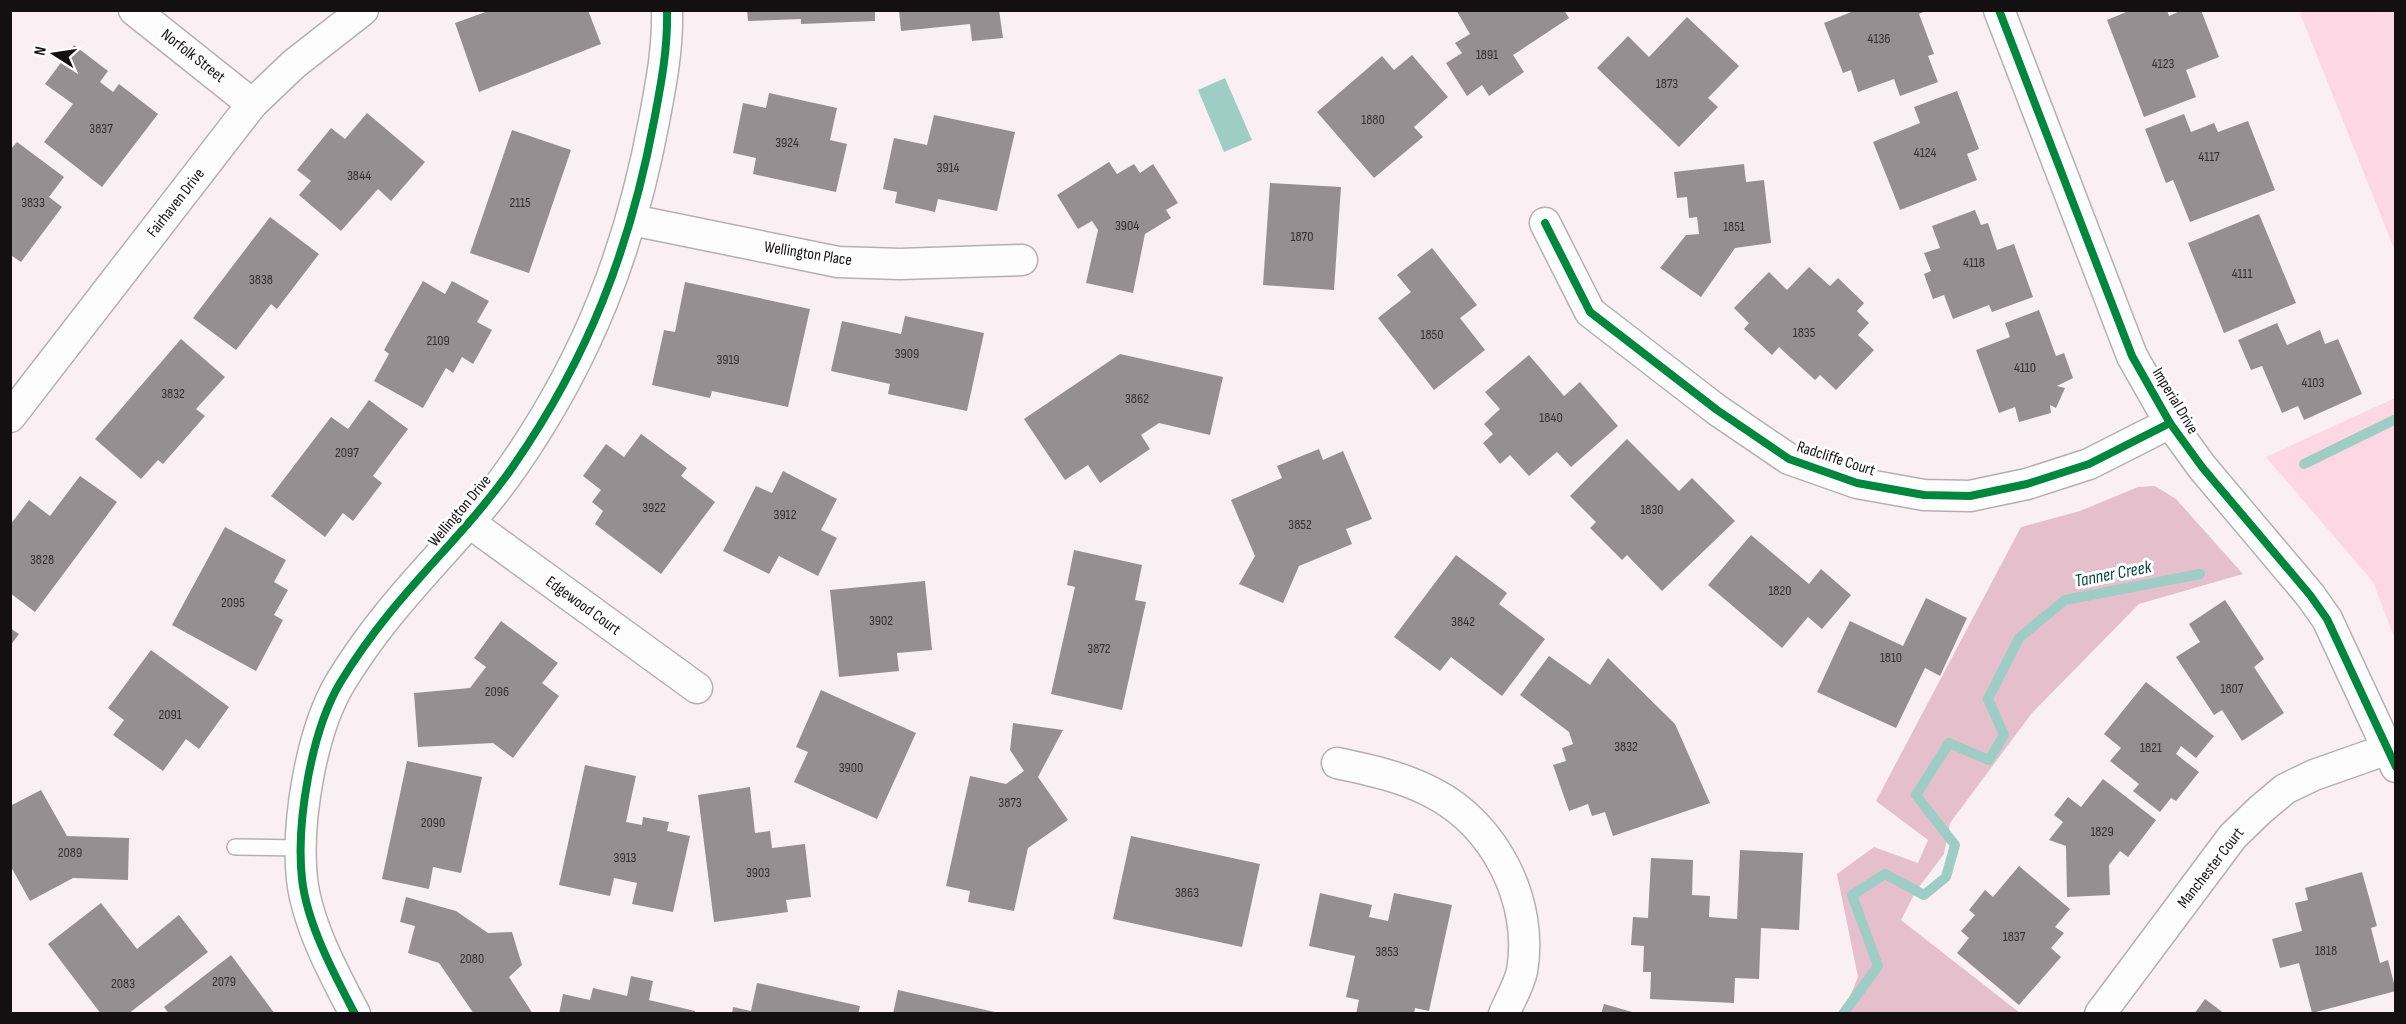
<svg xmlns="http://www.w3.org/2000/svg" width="2406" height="1024" viewBox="0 0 2406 1024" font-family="'Sofia Sans Condensed',sans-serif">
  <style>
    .green { fill: #fdd7e3 }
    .forest { fill: #e5c0cc }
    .water { fill: #9dcdc4 }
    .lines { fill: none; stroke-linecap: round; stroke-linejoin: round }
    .stream { stroke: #9dcdc4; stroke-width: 10 }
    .building { fill: #968f92 }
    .lane-casing { stroke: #b5afb0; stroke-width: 18 }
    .street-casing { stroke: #b5afb0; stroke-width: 33 }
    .lane { stroke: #fefdfd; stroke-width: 15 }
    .street { stroke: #fefdfd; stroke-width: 30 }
    .cycleway-casing { stroke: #fff; stroke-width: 11 }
    .cycleway { stroke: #00873e; stroke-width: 8 }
    .labels { text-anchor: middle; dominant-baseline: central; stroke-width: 6; stroke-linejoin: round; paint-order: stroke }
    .number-label { font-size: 14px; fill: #342f30 }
    .street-label { font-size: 16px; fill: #140f10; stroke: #fff }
    .water-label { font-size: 18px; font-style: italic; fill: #05483f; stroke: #fff }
  </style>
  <rect width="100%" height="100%" fill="#faf0f3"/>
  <g class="green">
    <path d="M 2299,11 L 2395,11 L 2395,251 Z"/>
    <path d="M 2395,398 L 2395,639 L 2373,582 L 2266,457 Z"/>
  </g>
  <path class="forest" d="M 2155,486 L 2176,499 L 2243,574 L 2139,604 L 2032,713 L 1950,823 L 1944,854 L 1916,891 L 1901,920 L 2020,1013 L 1843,1013 L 1858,977 L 1837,874 L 1874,847 L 1918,863 L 1928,840 L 1876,801 L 2021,527 L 2080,511 L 2138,487 Z"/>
  <path class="water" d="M 1225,78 L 1252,140 L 1224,152 L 1198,90 Z"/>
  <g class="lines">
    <g class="stream">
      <path d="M 2304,464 L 2396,419"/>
      <path d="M 1843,1014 L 1878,966 L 1852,895 L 1885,874 L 1924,895 L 1946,877 L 1955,845 L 1916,795 L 1949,743 L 1989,760 L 2004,735 L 1988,699 L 2019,638 L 2065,600 L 2200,574"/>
    </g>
  </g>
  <g class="building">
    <path d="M 491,10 L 588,10 L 601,44 L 479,92 L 455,23 Z"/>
    <path d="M 747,10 L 875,10 L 875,21 L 801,24 L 801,19 L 748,21 Z"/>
    <path d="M 899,10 L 999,10 L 1003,38 L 972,41 L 970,24 L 901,31 Z"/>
    <path d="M 1564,10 L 1569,18 L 1513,55 L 1524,72 L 1489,96 L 1482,85 L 1467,96 L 1446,63 L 1462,53 L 1455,43 L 1470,34 L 1456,10 Z"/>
    <path d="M 1856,10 L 1928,10 L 1919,14 L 1934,54 L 1928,56 L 1938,82 L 1900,96 L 1894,79 L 1858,92 L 1851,70 L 1843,73 L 1824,23 Z"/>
    <path d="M 2131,10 L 2167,10 L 2169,16 L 2182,10 L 2201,10 L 2219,57 L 2186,70 L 2196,97 L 2144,117 L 2107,20 Z"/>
    <path d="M 1687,17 L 1739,66 L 1708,98 L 1718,107 L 1679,147 L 1597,68 L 1628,36 L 1649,57 Z"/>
    <path d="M 74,45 L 108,71 L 100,82 L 113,92 L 119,84 L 158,114 L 102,187 L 44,142 L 73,104 L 45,84 Z"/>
    <path d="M 1412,55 L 1448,97 L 1414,127 L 1423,137 L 1374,178 L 1317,112 L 1382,56 L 1394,70 Z"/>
    <path d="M 1957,91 L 1979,149 L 1967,154 L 1977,180 L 1900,210 L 1873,142 L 1920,123 L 1914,107 Z"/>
    <path d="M 769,93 L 837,108 L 830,140 L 847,144 L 836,192 L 753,174 L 756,158 L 733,153 L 743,103 L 766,108 Z"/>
    <path d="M 367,113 L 425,162 L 391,201 L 378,189 L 341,231 L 299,195 L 311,181 L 297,170 L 331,128 L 345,139 Z"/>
    <path d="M 2184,114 L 2191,132 L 2214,123 L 2218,132 L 2248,121 L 2275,190 L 2190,222 L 2173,180 L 2166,183 L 2145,129 Z"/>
    <path d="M 934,115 L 1015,132 L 997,211 L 938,199 L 935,212 L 895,203 L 897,192 L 883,189 L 894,138 L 927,145 Z"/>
    <path d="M 512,130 L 571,150 L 529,273 L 470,253 Z"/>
    <path d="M 17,142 L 64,177 L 49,197 L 62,207 L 21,262 L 12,256 L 10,258 L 10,150 Z"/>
    <path d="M 1109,162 L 1117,174 L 1134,164 L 1140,173 L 1153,164 L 1178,203 L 1166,210 L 1171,218 L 1145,234 L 1133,293 L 1086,283 L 1098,230 L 1092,221 L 1078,229 L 1057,195 Z"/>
    <path d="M 1744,164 L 1746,182 L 1764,180 L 1771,243 L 1735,248 L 1701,297 L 1660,268 L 1686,235 L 1699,234 L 1697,217 L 1689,218 L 1687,197 L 1677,198 L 1674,172 Z"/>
    <path d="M 1270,183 L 1341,187 L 1334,290 L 1263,285 Z"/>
    <path d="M 1975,210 L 1981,225 L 1988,223 L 1997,250 L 2014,244 L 2033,297 L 1992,312 L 1989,305 L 1953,319 L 1944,295 L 1933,299 L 1924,274 L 1931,271 L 1924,253 L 1940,248 L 1932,226 Z"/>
    <path d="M 2259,214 L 2296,303 L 2224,333 L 2188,243 Z"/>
    <path d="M 270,217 L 319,254 L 277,309 L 271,304 L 236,350 L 193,318 Z"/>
    <path d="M 1432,248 L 1477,305 L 1460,318 L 1485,350 L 1434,390 L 1378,318 L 1411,292 L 1397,275 Z"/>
    <path d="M 1809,267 L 1830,286 L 1838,278 L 1864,303 L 1857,311 L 1869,323 L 1858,335 L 1874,350 L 1836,390 L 1820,375 L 1815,380 L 1779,347 L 1772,355 L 1744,329 L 1749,323 L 1734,308 L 1769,272 L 1787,290 Z"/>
    <path d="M 423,281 L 445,294 L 452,281 L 489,301 L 477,322 L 492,330 L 473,364 L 462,357 L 453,373 L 446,368 L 423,408 L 374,381 L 389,354 L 384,350 Z"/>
    <path d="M 685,282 L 810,309 L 788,407 L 712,391 L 710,398 L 652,385 L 664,330 L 675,332 Z"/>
    <path d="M 2039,310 L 2056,356 L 2064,353 L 2073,378 L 2057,386 L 2065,388 L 2056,408 L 2050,405 L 2051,413 L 2019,422 L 2015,407 L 1999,413 L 1976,350 L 2010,337 L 2005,323 Z"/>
    <path d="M 905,316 L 984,333 L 967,411 L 888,394 L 890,384 L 831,371 L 842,321 L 901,334 Z"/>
    <path d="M 2277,323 L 2287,345 L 2320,330 L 2325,344 L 2338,339 L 2362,394 L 2304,420 L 2298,406 L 2282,413 L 2262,366 L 2251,370 L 2238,340 Z"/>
    <path d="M 181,339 L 225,377 L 196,409 L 205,416 L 163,464 L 158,460 L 141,479 L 95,439 Z"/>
    <path d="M 1120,354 L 1223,377 L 1210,435 L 1159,423 L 1141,435 L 1150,449 L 1100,483 L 1088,465 L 1065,480 L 1024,419 Z"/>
    <path d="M 1529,355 L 1564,396 L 1580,382 L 1618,426 L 1571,467 L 1557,452 L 1529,476 L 1510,455 L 1500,464 L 1483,443 L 1493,434 L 1484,424 L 1500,409 L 1485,392 Z"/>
    <path d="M 369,400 L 408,429 L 373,476 L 382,483 L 353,521 L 343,513 L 325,537 L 271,496 L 331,417 L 348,429 Z"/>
    <path d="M 641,434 L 687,468 L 681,476 L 715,502 L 661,574 L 595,524 L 603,511 L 592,502 L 601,490 L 583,476 L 606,444 L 624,457 Z"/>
    <path d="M 1627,439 L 1679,491 L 1692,478 L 1735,521 L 1662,591 L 1627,555 L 1622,560 L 1590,528 L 1596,522 L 1570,496 Z"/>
    <path d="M 1319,449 L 1323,460 L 1343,451 L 1372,519 L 1346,529 L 1352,544 L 1299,566 L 1283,603 L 1239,584 L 1255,556 L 1231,500 L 1282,478 L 1277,466 Z"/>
    <path d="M 783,471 L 837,499 L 821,530 L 837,538 L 818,576 L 779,556 L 769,574 L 723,551 L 756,486 L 772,493 Z"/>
    <path d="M 80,476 L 117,502 L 35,612 L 10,593 L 10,525 L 29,500 L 50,516 Z"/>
    <path d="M 225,527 L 286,560 L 274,582 L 288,590 L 274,615 L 283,620 L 256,671 L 172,625 Z"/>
    <path d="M 1751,535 L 1809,584 L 1821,569 L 1851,595 L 1822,629 L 1808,617 L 1782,648 L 1708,585 Z"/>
    <path d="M 1074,550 L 1142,565 L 1135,600 L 1146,602 L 1122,710 L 1051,694 L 1075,587 L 1067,585 Z"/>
    <path d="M 1456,555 L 1507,593 L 1499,604 L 1545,639 L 1502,696 L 1451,657 L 1440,671 L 1394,637 Z"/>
    <path d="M 925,581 L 932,650 L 897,653 L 899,671 L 839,677 L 830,590 Z"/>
    <path d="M 1926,598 L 1967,618 L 1940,676 L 1925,668 L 1896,728 L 1817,692 L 1850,621 L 1903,646 Z"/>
    <path d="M 2225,600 L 2264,659 L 2254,667 L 2284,713 L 2242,741 L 2222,710 L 2214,715 L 2176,657 L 2200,642 L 2189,624 Z"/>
    <path d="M 501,621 L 558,663 L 542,683 L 559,696 L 513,758 L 493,743 L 418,747 L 414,693 L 470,688 L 486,667 L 474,658 Z"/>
    <path d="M 10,628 L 19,634 L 10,646 Z"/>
    <path d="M 151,650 L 229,707 L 199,749 L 186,739 L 163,771 L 113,735 L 124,720 L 108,708 Z"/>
    <path d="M 1549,656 L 1590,685 L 1608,658 L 1675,724 L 1710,803 L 1613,836 L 1605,812 L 1592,816 L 1588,804 L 1569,811 L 1553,765 L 1566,761 L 1562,748 L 1573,744 L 1569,732 L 1520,695 Z"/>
    <path d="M 2146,682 L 2214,736 L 2196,758 L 2181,746 L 2176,754 L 2199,772 L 2176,801 L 2171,798 L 2160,812 L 2133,791 L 2139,784 L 2110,761 L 2121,748 L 2104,734 Z"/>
    <path d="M 821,690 L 916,733 L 877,819 L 794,782 L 808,752 L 796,747 Z"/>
    <path d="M 1013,723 L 1063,730 L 1038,777 L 1068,820 L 1028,848 L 1014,911 L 968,902 L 970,891 L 946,886 L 970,776 L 1006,784 L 1024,771 L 1010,750 Z"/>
    <path d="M 407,761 L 482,777 L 461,873 L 433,867 L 429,889 L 382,879 Z"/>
    <path d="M 585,765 L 636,776 L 626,822 L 642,825 L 643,817 L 669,822 L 667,831 L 690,836 L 673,912 L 632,904 L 637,883 L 614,878 L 610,896 L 559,885 Z"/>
    <path d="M 2103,779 L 2156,820 L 2128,857 L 2120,851 L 2109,865 L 2110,895 L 2067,897 L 2066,846 L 2049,840 L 2063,822 L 2054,815 L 2068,797 L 2081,807 Z"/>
    <path d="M 750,787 L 755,833 L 770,831 L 772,848 L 805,844 L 811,897 L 786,900 L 788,912 L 714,922 L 698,795 Z"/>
    <path d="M 41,790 L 67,836 L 129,838 L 128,880 L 73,878 L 30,901 L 10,865 L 10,806 Z"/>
    <path d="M 1131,836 L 1260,864 L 1242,947 L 1113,919 Z"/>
    <path d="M 1740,850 L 1803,853 L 1799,930 L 1761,928 L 1759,979 L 1735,978 L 1734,1003 L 1650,999 L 1651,972 L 1643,972 L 1644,946 L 1631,945 L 1633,917 L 1648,918 L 1651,858 L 1693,860 L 1692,895 L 1710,896 L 1709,917 L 1737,919 Z"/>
    <path d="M 2019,866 L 2070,909 L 2055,927 L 2064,933 L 2051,948 L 2061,957 L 2019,1005 L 1957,953 L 1969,938 L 1961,931 L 1975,915 L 1969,910 L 1985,890 L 1993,897 Z"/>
    <path d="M 2362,872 L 2377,926 L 2371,928 L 2380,963 L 2388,960 L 2396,991 L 2312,1013 L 2299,963 L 2280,968 L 2272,939 L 2302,931 L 2295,903 L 2308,900 L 2305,888 Z"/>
    <path d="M 1320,893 L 1372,905 L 1369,917 L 1388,921 L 1394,893 L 1452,905 L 1429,1011 L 1415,1008 L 1414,1014 L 1356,1014 L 1359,1000 L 1346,997 L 1355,956 L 1309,946 Z"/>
    <path d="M 406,897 L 456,911 L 488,933 L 512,932 L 522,965 L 509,977 L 533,1014 L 474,1014 L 439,963 L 408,953 L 415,926 L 400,922 Z"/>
    <path d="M 101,903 L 137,949 L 179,915 L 208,952 L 128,1014 L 101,1014 L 48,944 Z"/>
    <path d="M 231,955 L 275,1014 L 169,1014 L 164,1007 Z"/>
    <path d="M 631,976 L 653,981 L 649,1000 L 695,1011 L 695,1014 L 559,1014 L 563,994 L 590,1000 L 593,988 L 627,996 Z"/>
    <path d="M 757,983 L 860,1006 L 858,1014 L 732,1014 L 733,1007 L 751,1011 Z"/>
    <path d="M 898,990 L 999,1013 L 999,1014 L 893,1014 Z"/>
    <path d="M 2205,999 L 2225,1014 L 2194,1014 Z"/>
    <path d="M 1604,1004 L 1636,1013 L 1636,1014 L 1601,1014 Z"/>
  </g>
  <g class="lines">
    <g class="lane-casing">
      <path id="lane" d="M 235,847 L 302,848"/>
    </g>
    <g class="street-casing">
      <g id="street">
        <path d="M 134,10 L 252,104"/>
        <path d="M 1999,10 L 2132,356 L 2170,423 L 2202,467 L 2310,595 L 2327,619 L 2396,767"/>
        <path d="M 632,220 L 838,262 L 900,264 L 1022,260"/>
        <path d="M 1545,223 L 1590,312 L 1717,410 L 1789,459 L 1857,483 L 1924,495 L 1970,496 L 2027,484 L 2089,464 L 2170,423"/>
        <path d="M 10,417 L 252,104 L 294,64 L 363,10"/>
        <path d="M 470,523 L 697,688"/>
        <path d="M 1337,763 C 1370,770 1403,777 1433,793 C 1496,825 1534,903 1522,971 C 1519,985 1510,1000 1504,1014"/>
        <path d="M 355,1014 C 334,974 307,924 302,879 C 296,823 311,732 340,683 C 354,660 371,636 388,615 C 429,564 477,519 514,465 C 588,358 630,249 654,121 C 661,84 668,49 667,10"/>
        <path d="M 2100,1014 L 2233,836 L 2260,810 L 2285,789 L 2314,775 L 2388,749"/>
      </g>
    </g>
    <use href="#lane" class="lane"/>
    <use href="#street" class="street"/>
    <g class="cycleway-casing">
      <g id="cycleway">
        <path d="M 1999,10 L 2132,356 L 2170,423 L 2202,467 L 2310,595 L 2327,619 L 2396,767"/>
        <path d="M 1545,223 L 1590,312 L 1717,410 L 1789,459 L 1857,483 L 1924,495 L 1970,496 L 2027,484 L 2089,464 L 2170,423"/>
        <path d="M 355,1014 C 334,974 307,924 302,879 C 296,823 311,732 340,683 C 354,660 371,636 388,615 C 429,564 477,519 514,465 C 588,358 630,249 654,121 C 661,84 668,49 667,10"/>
      </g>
    </g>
    <use href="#cycleway" class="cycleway"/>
  </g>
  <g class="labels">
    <g class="number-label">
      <text x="1879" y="38">4136</text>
      <text x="1487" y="54">1891</text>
      <text x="2163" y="63">4123</text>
      <text x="1667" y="83">1873</text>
      <text x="1373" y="119">1880</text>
      <text x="101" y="128">3837</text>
      <text x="787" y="142">3924</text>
      <text x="1925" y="152">4124</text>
      <text x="2209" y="156">4117</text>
      <text x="948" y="167">3914</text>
      <text x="359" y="175">3844</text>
      <text x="33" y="202">3833</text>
      <text x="520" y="202">2115</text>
      <text x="1127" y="225">3904</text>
      <text x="1734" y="226">1851</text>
      <text x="1302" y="236">1870</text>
      <text x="1974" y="262">4118</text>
      <text x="2242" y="273">4111</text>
      <text x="261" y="279">3838</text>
      <text x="1804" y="332">1835</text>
      <text x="1432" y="334">1850</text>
      <text x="438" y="340">2109</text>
      <text x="907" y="353">3909</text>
      <text x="728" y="359">3919</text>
      <text x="2025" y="367">4110</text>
      <text x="2313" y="382">4103</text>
      <text x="173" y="393">3832</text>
      <text x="1137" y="398">3862</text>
      <text x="1551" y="417">1840</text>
      <text x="347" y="452">2097</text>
      <text x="654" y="507">3922</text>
      <text x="1652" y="509">1830</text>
      <text x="785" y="514">3912</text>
      <text x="1300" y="524">3852</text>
      <text x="42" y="559">3828</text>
      <text x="1780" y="590">1820</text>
      <text x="233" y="602">2095</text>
      <text x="881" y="620">3902</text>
      <text x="1463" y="621">3842</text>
      <text x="1099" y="648">3872</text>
      <text x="1891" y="657">1810</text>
      <text x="2232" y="688">1807</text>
      <text x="497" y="691">2096</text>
      <text x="170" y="714">2091</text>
      <text x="1626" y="746">3832</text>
      <text x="2151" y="747">1821</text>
      <text x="851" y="767">3900</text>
      <text x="1010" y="802">3873</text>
      <text x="433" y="822">2090</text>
      <text x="2102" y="831">1829</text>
      <text x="70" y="852">2089</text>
      <text x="625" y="857">3913</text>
      <text x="758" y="872">3903</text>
      <text x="1187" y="892">3863</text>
      <text x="2014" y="936">1837</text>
      <text x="2326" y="950">1818</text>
      <text x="1387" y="951">3853</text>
      <text x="472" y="958">2080</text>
      <text x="224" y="981">2079</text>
      <text x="123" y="983">2083</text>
    </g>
    <g class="street-label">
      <text transform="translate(193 56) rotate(38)">Norfolk Street</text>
      <text transform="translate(176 203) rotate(-52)">Fairhaven Drive</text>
      <text transform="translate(808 254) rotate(9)">Wellington Place</text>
      <text transform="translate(2175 401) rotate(59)">Imperial Drive</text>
      <text transform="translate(1836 459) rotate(18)">Radcliffe Court</text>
      <text transform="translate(460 511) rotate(-50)">Wellington Drive</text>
      <text transform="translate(583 606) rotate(36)">Edgewood Court</text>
      <text transform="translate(2211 868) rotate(-52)">Manchester Court</text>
    </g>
    <g class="water-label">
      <text transform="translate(2113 574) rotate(-11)">Tanner Creek</text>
    </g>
  </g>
  <rect width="2406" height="1024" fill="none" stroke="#140f10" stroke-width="24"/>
  <g transform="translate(54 54) rotate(282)" stroke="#ffffff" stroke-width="4.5" paint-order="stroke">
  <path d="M0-4.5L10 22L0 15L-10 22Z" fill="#140f10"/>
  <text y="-9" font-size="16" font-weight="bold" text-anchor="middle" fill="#140f10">N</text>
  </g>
</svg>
